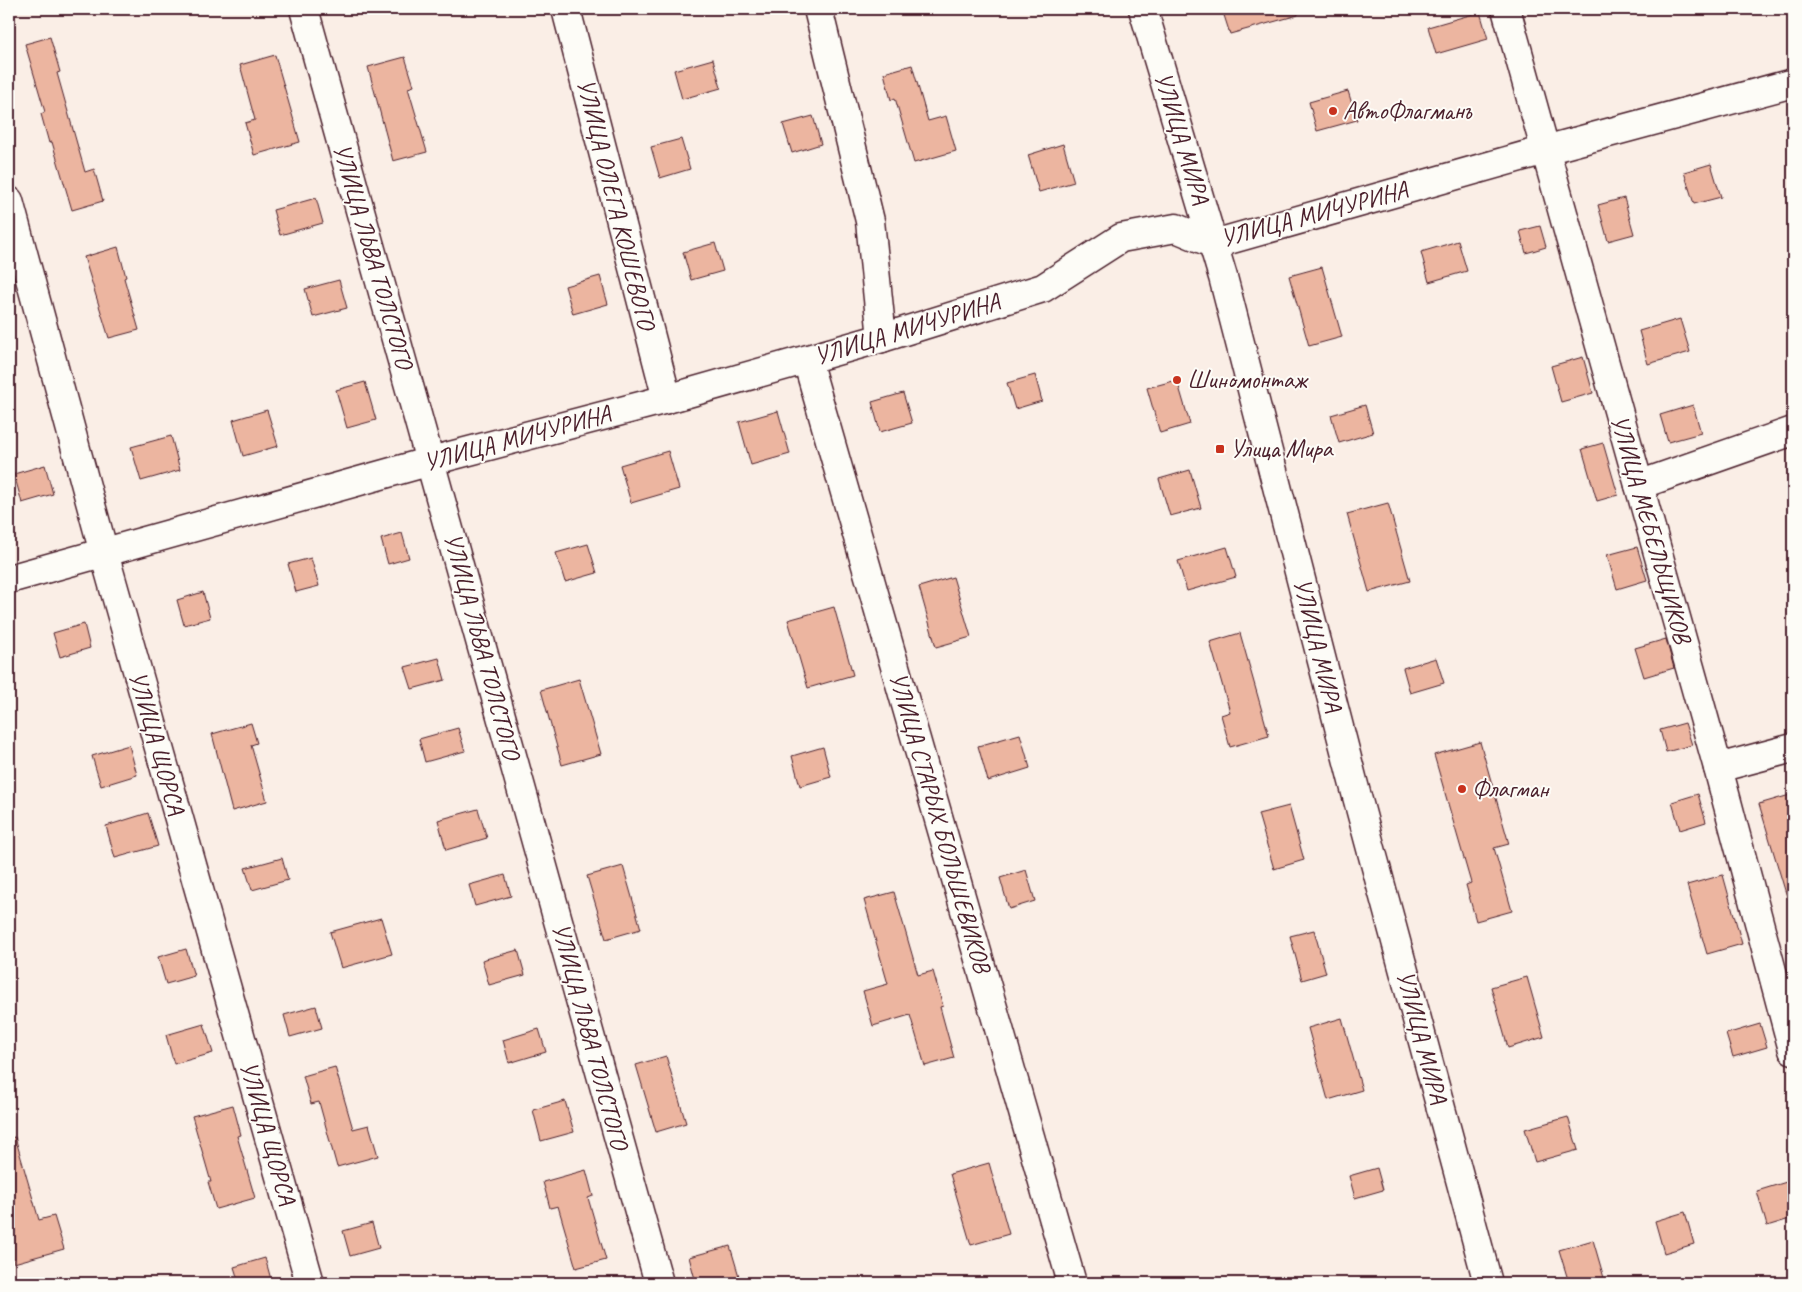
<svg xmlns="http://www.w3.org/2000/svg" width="1802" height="1292" viewBox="0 0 1802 1292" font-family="Caveat,sans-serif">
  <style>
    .building { fill: #ecb5a0; stroke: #4a1f2b }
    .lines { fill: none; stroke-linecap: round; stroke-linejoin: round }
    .minor-casing { stroke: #4a1f2b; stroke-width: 31 }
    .minor { stroke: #fdfcf7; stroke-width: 28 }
    .poi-dot { fill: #c8321e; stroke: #fdfcf7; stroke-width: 2 }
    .labels { text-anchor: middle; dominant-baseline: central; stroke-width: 4; stroke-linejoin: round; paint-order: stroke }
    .poi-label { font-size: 25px; fill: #4a1f2b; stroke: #fdfcf7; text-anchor: start }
    .street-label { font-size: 25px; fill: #4a1f2b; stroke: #fdfcf7 }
  </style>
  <rect width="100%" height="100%" fill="#faeee6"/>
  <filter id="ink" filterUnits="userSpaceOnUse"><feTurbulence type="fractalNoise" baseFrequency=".02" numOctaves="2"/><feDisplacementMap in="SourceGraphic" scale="10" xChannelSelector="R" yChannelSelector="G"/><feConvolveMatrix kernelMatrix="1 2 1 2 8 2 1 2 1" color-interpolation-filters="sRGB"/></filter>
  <g filter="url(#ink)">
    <g class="building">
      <path d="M 1222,9 L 1297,9 L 1298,15 L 1230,34 Z"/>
      <path d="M 1480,12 L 1488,39 L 1436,54 L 1428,27 Z"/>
      <path d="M 50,37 L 60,72 L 57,73 L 85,172 L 94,169 L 103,201 L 72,210 L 52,142 L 49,143 L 41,114 L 45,112 L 25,44 Z"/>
      <path d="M 275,55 L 300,142 L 254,155 L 245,123 L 255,120 L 240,65 Z"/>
      <path d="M 405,57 L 414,86 L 408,88 L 427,152 L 393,161 L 368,67 Z"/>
      <path d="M 713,59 L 721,88 L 682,99 L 674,70 Z"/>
      <path d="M 912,65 L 928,121 L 946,116 L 956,151 L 914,163 L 895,98 L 891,100 L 884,73 Z"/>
      <path d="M 1348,91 L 1357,120 L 1317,131 L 1309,102 Z"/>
      <path d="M 813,116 L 821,144 L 792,153 L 783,124 Z"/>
      <path d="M 681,139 L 690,169 L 660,178 L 651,147 Z"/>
      <path d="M 1063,144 L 1074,182 L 1039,192 L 1028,155 Z"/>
      <path d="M 1711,164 L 1721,197 L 1694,204 L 1684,172 Z"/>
      <path d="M 316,198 L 323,223 L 280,235 L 273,210 Z"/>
      <path d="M 1624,198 L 1634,234 L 1608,241 L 1598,205 Z"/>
      <path d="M 1540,226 L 1546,247 L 1526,253 L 1520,231 Z"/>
      <path d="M 1458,241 L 1467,271 L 1429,282 L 1421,252 Z"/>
      <path d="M 715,243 L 723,271 L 691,280 L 683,252 Z"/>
      <path d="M 118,247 L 126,277 L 124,278 L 139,330 L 109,338 L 84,257 Z"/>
      <path d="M 1322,267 L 1342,337 L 1309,346 L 1289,276 Z"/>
      <path d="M 600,276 L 608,304 L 573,314 L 565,286 Z"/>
      <path d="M 339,280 L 347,308 L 313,317 L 305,289 Z"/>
      <path d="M 1680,319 L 1690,352 L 1648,364 L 1639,331 Z"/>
      <path d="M 1583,357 L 1593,393 L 1561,402 L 1551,366 Z"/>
      <path d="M 1035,375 L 1042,401 L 1015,409 L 1007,383 Z"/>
      <path d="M 1177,380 L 1190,424 L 1160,433 L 1147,388 Z"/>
      <path d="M 365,382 L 376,420 L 347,428 L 336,390 Z"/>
      <path d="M 903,393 L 912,423 L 880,432 L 872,402 Z"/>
      <path d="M 1365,405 L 1373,433 L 1339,443 L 1331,415 Z"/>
      <path d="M 1693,405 L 1701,433 L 1668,442 L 1660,415 Z"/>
      <path d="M 267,410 L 278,446 L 243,456 L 233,420 Z"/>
      <path d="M 778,411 L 790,454 L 751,465 L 739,422 Z"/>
      <path d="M 171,436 L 180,470 L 141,481 L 131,447 Z"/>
      <path d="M 1603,443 L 1618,495 L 1597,501 L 1582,449 Z"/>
      <path d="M 668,451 L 679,489 L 631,503 L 620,465 Z"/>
      <path d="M 45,465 L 53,494 L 22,503 L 14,474 Z"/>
      <path d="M 1190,470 L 1201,508 L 1170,516 L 1159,479 Z"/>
      <path d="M 1388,503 L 1410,581 L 1369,592 L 1347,514 Z"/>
      <path d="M 402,533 L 409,558 L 388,564 L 381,539 Z"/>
      <path d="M 588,544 L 597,573 L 565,582 L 556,553 Z"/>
      <path d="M 1227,547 L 1236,577 L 1187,591 L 1178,561 Z"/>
      <path d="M 1637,547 L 1647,580 L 1617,589 L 1607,555 Z"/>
      <path d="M 311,558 L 319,586 L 296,592 L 288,564 Z"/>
      <path d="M 953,577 L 971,637 L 936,647 L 919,587 Z"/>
      <path d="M 203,592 L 210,618 L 184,625 L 177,600 Z"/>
      <path d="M 834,607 L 853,675 L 808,688 L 788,620 Z"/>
      <path d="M 84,624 L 90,648 L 60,657 L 53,633 Z"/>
      <path d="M 1240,633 L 1269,736 L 1230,747 L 1221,715 L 1230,712 L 1210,642 Z"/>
      <path d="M 1666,639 L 1674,668 L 1644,677 L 1635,648 Z"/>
      <path d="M 439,658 L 445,680 L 412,689 L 405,667 Z"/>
      <path d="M 1436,658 L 1444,683 L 1410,693 L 1403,668 Z"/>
      <path d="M 579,679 L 601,754 L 562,765 L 541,690 Z"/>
      <path d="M 251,723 L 257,743 L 251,745 L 267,801 L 232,811 L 212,734 Z"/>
      <path d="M 1685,723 L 1692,745 L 1666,752 L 1660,730 Z"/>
      <path d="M 458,728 L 465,751 L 425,762 L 419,739 Z"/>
      <path d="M 1020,734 L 1030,768 L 988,781 L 978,746 Z"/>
      <path d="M 1480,742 L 1509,844 L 1494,848 L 1512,911 L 1476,921 L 1466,885 L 1471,883 L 1434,755 Z"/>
      <path d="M 129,745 L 137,775 L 101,786 L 92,756 Z"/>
      <path d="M 823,747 L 831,777 L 800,786 L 792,756 Z"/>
      <path d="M 1698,794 L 1706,822 L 1680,830 L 1672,802 Z"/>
      <path d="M 1790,795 L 1793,808 L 1793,896 L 1787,897 L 1759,804 Z"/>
      <path d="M 1289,806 L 1304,860 L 1274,869 L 1258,814 Z"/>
      <path d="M 478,809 L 487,838 L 446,850 L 438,820 Z"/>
      <path d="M 148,813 L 158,846 L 115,858 L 106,826 Z"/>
      <path d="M 282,858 L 288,880 L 252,890 L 245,868 Z"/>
      <path d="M 623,866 L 641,929 L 606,939 L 587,876 Z"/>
      <path d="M 1026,870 L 1035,901 L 1009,909 L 1000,878 Z"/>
      <path d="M 505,875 L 511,896 L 475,906 L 469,885 Z"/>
      <path d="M 1723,875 L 1742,944 L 1707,954 L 1687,885 Z"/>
      <path d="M 894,892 L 918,975 L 933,971 L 943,1006 L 940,1007 L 954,1058 L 925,1066 L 910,1015 L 873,1026 L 863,991 L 888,984 L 864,900 Z"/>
      <path d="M 381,918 L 392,954 L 341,968 L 330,932 Z"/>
      <path d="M 1314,930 L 1326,973 L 1302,980 L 1290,936 Z"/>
      <path d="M 186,949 L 194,976 L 166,984 L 158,957 Z"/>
      <path d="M 518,950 L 525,975 L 489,985 L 482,960 Z"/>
      <path d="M 1527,977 L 1544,1037 L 1508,1048 L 1491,987 Z"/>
      <path d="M 316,1006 L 322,1028 L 290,1037 L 284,1015 Z"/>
      <path d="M 1342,1018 L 1362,1090 L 1328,1100 L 1308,1028 Z"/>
      <path d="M 204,1024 L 213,1053 L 174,1064 L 166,1035 Z"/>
      <path d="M 1760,1024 L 1767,1047 L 1733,1057 L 1726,1034 Z"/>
      <path d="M 539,1029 L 546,1052 L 509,1063 L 503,1040 Z"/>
      <path d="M 666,1056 L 686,1123 L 656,1132 L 636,1065 Z"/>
      <path d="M 335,1067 L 353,1129 L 369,1125 L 378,1156 L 337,1167 L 319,1102 L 311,1104 L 303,1076 Z"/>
      <path d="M 565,1101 L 574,1132 L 541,1141 L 533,1110 Z"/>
      <path d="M 233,1105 L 241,1135 L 237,1136 L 255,1198 L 216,1209 L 208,1182 L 211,1182 L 192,1116 Z"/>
      <path d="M 1568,1117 L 1578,1150 L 1535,1162 L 1525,1129 Z"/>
      <path d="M 15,1137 L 39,1220 L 54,1216 L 64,1249 L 14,1263 L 9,1243 L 9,1138 Z"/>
      <path d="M 989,1163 L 1009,1234 L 971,1245 L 950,1174 Z"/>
      <path d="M 1377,1168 L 1383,1190 L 1355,1198 L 1349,1176 Z"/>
      <path d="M 586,1170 L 593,1196 L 588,1198 L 606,1260 L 576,1268 L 558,1206 L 550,1208 L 543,1182 Z"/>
      <path d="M 1793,1180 L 1793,1218 L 1767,1226 L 1757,1191 Z"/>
      <path d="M 1685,1212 L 1694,1244 L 1664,1253 L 1655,1221 Z"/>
      <path d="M 372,1223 L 379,1248 L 350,1256 L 343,1231 Z"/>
      <path d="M 1593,1240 L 1604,1278 L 1586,1283 L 1569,1283 L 1559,1250 Z"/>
      <path d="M 730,1246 L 741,1283 L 696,1283 L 689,1257 Z"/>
      <path d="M 265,1258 L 272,1283 L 239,1283 L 234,1267 Z"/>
    </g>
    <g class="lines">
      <g class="minor-casing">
        <g id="minor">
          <path d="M 304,9 L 659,1283"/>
          <path d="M 566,9 L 667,399"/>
          <path d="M 818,9 L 870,221 L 882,338"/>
          <path d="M 1143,9 L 1223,277 L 1356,793 L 1488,1283"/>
          <path d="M 1506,9 L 1718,768 L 1793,1050"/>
          <path d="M 9,201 L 104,553 L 310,1283"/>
          <path d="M 807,360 L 1072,1283"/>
          <path d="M 1639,485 L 1793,431"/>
          <path d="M 9,579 L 431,461 L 667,399 L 882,338 L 1043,288 L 1121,238 L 1176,228 L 1214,244 L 1545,150 L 1793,83"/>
          <path d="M 1718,768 L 1793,748"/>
        </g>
      </g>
      <use href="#minor" class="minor"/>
    </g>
  </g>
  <g class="poi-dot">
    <circle cx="1333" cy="111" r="5"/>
    <circle cx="1177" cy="380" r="5"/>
    <rect x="1215" y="444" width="10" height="10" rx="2.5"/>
    <circle cx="1462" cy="789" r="5"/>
  </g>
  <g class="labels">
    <g class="poi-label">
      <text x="1343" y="111">АвтоФлагманъ</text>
      <text x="1187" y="380">Шиномонтаж</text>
      <text x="1230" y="449">Улица Мира</text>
      <text x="1472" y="789">Флагман</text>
    </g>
    <g class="street-label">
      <text transform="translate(1182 138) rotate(73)">УЛИЦА МИРА</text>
      <text transform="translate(616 204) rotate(76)">УЛИЦА ОЛЕГА КОШЕВОГО</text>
      <text transform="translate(1314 214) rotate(-15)">УЛИЦА МИЧУРИНА</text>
      <text transform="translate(373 256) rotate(74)">УЛИЦА ЛЬВА ТОЛСТОГО</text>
      <text transform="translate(907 329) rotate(-17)">УЛИЦА МИЧУРИНА</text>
      <text transform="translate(517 438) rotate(-15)">УЛИЦА МИЧУРИНА</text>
      <text transform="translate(1651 529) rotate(74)">УЛИЦА МЕБЕЛЬЩИКОВ</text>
      <text transform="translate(1318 645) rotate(76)">УЛИЦА МИРА</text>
      <text transform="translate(482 646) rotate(75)">УЛИЦА ЛЬВА ТОЛСТОГО</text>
      <text transform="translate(157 743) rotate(74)">УЛИЦА ЩОРСА</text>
      <text transform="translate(940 822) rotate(74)">УЛИЦА СТАРЫХ БОЛЬШЕВИКОВ</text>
      <text transform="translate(590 1036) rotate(75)">УЛИЦА ЛЬВА ТОЛСТОГО</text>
      <text transform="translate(1422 1037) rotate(75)">УЛИЦА МИРА</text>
      <text transform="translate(268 1133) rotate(74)">УЛИЦА ЩОРСА</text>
    </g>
  </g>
  <rect width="1802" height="1292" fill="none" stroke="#fdfcf7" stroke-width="30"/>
  <rect x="15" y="15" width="1772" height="1262" fill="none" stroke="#4a1f2b" stroke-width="2" filter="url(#ink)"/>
</svg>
